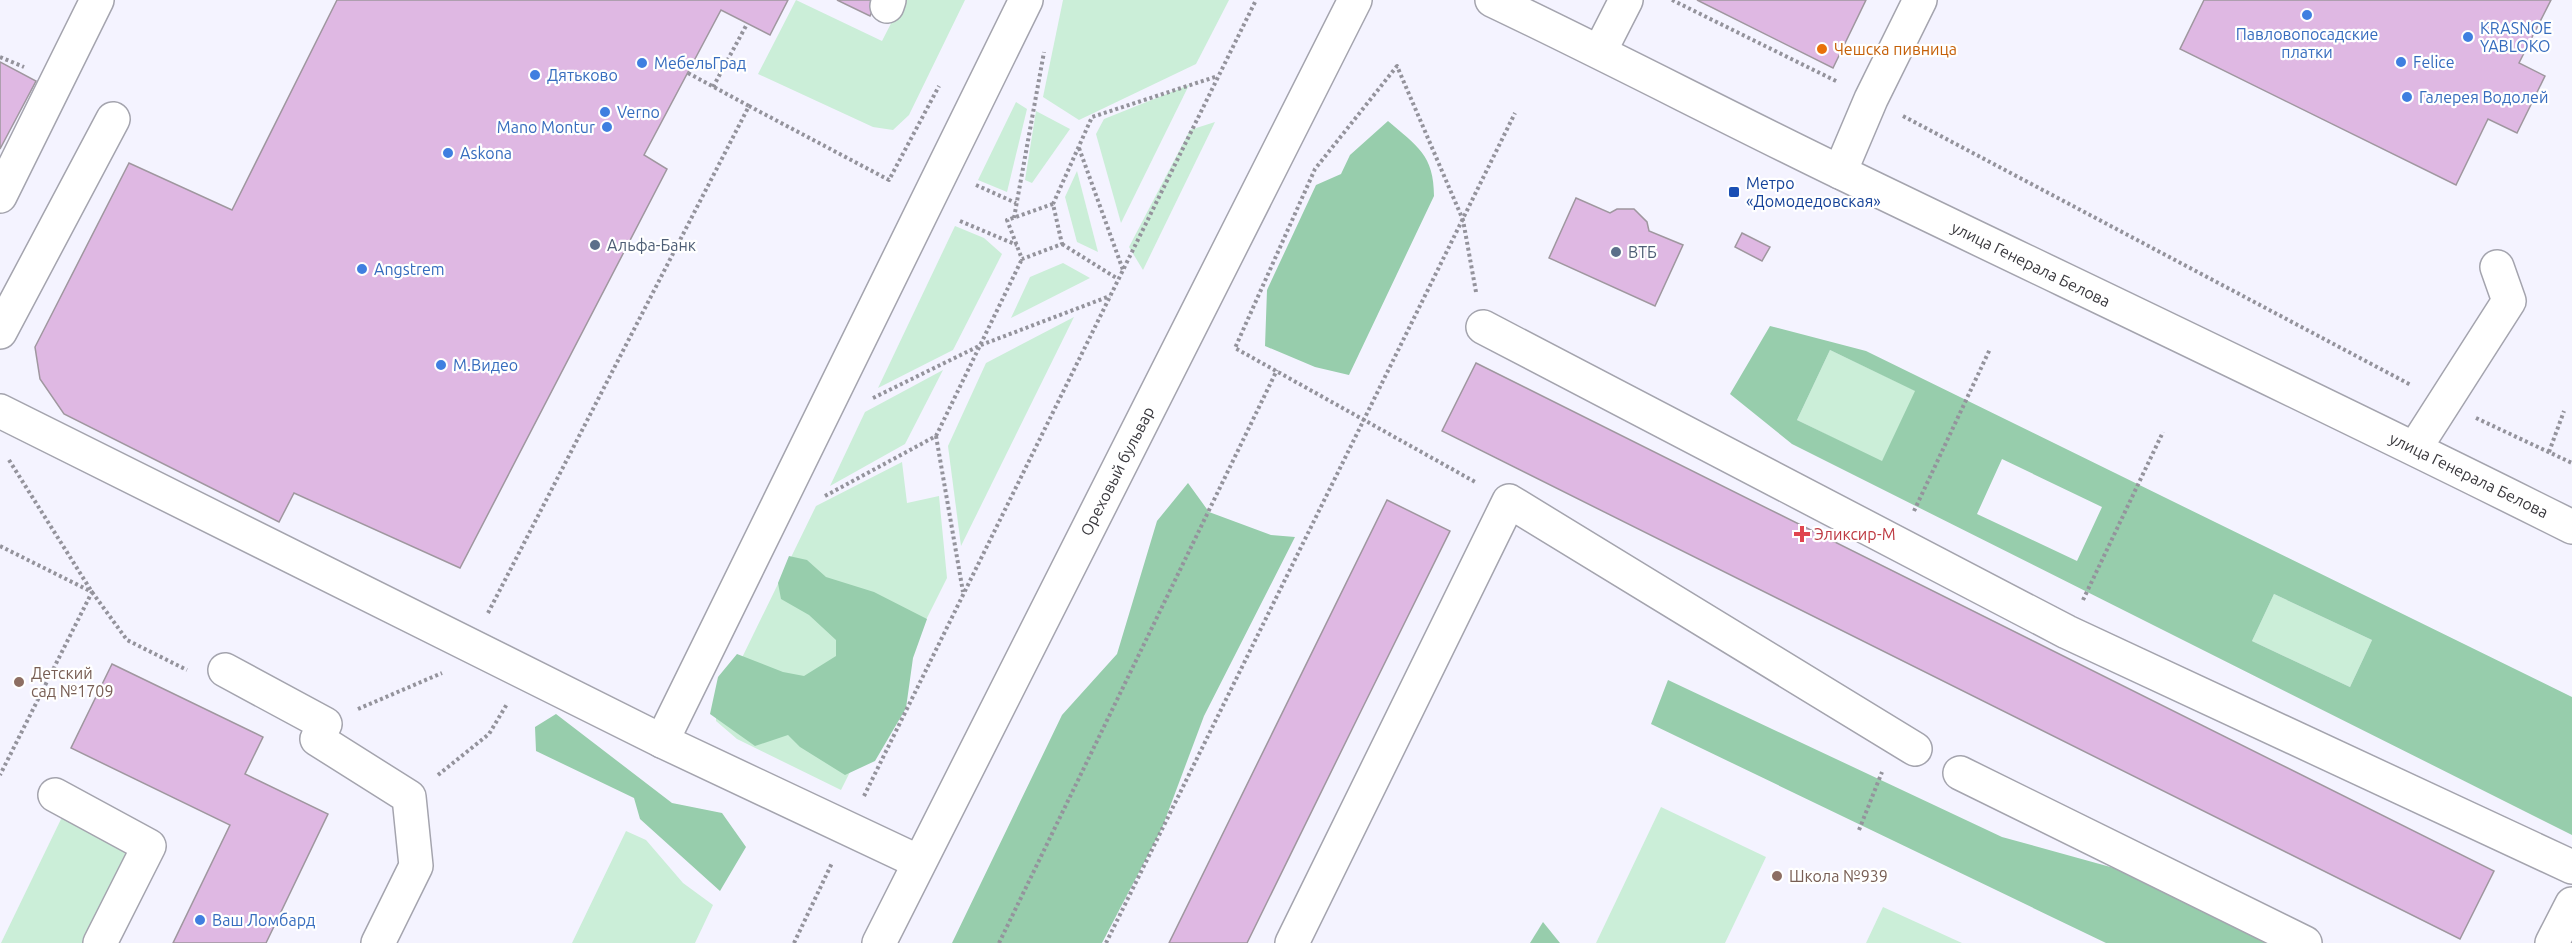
<svg xmlns="http://www.w3.org/2000/svg" width="2572" height="943" viewBox="0 0 2572 943" font-family="Ubuntu,sans-serif">
  <style>
    .green { fill: #cbeed8 }
    .forest { fill: #97cdac; fill-rule: evenodd }
    .building { fill: #dfb8e3; stroke: #9f979f; stroke-width: 1.5 }
    .lines { fill: none; stroke-linecap: round; stroke-linejoin: round }
    .minor-casing { stroke: #a4a4ae; stroke-width: 36 }
    .major-casing { stroke: #a4a4ae; stroke-width: 36 }
    .path { stroke: #94939c; stroke-width: 4; stroke-dasharray: 3 3; stroke-linecap: butt }
    .minor { stroke: #fff; stroke-width: 33 }
    .major { stroke: #fff; stroke-width: 33 }
    .shop-dot { fill: #3f7fe0; stroke: #fff; stroke-width: 2 }
    .food-dot { fill: #e8710a; stroke: #fff; stroke-width: 2 }
    .transit-dot { fill: #1a4fb4; stroke: #fff; stroke-width: 2 }
    .service-dot { fill: #5c6f8a; stroke: #fff; stroke-width: 2 }
    .health-dot { fill: #e0444e; stroke: #fff; stroke-width: 2 }
    .education-dot { fill: #8d6e63; stroke: #fff; stroke-width: 2 }
    .labels { text-anchor: middle; dominant-baseline: central; stroke-width: 4.5; stroke-linejoin: round; paint-order: stroke }
    .shop-label { font-size: 16px; fill: #366cbe; stroke: #fff; text-anchor: start }
    .food-label { font-size: 16px; fill: #c56008; stroke: #fff; text-anchor: start }
    .transit-label { font-size: 16px; fill: #164399; stroke: #fff; text-anchor: start }
    .service-label { font-size: 16px; fill: #4e5e75; stroke: #fff; text-anchor: start }
    .street-label { font-size: 16px; fill: #39383d; stroke: #fff }
    .health-label { font-size: 16px; fill: #be3a42; stroke: #fff; text-anchor: start }
    .education-label { font-size: 16px; fill: #785e54; stroke: #fff; text-anchor: start }
  </style>
  <rect width="100%" height="100%" fill="#f4f3ff"/>
  <g class="green">
    <path d="M 796,0 L 882,41 L 903,0 L 965,0 L 909,115 L 893,130 L 873,127 L 758,74 Z"/>
    <path d="M 1063,0 L 1229,0 L 1196,64 L 1079,120 L 1043,97 Z"/>
    <path d="M 1189,85 L 1121,223 L 1096,134 L 1104,119 Z"/>
    <path d="M 1016,102 L 1027,109 L 1007,192 L 978,180 Z"/>
    <path d="M 1036,111 L 1070,129 L 1032,183 L 1025,180 Z"/>
    <path d="M 1215,122 L 1143,270 L 1129,247 L 1190,130 Z"/>
    <path d="M 1077,171 L 1098,252 L 1077,242 L 1065,197 Z"/>
    <path d="M 955,226 L 984,238 L 1002,254 L 953,350 L 878,388 Z"/>
    <path d="M 1063,263 L 1090,278 L 1011,318 L 1030,277 Z"/>
    <path d="M 1074,317 L 961,546 L 948,446 L 986,363 Z"/>
    <path d="M 1830,350 L 1916,391 L 1882,462 L 1797,420 Z"/>
    <path d="M 943,370 L 905,444 L 830,486 L 865,412 Z"/>
    <path d="M 902,462 L 907,503 L 939,496 L 947,578 L 841,790 L 737,739 L 716,721 L 716,711 L 816,506 Z"/>
    <path d="M 2274,594 L 2372,640 L 2350,687 L 2252,641 Z"/>
    <path d="M 1661,807 L 1766,857 L 1725,943 L 1596,943 Z"/>
    <path d="M 63,815 L 135,849 L 89,943 L 1,943 Z"/>
    <path d="M 626,831 L 646,840 L 683,883 L 713,905 L 695,943 L 572,943 Z"/>
    <path d="M 1883,907 L 1962,943 L 1866,943 Z"/>
  </g>
  <g class="forest">
    <path d="M 1388,121 C 1417,146 1434,155 1434,196 L 1349,375 L 1315,367 L 1265,346 L 1267,290 L 1316,185 L 1341,174 L 1350,155 Z"/>
    <path d="M 1770,326 L 1866,351 L 2572,697 L 2572,835 L 1792,444 L 1730,394 ZM 1830,350 L 1915,391 L 1882,461 L 1797,420 ZM 2002,459 L 2102,507 L 2077,561 L 1977,514 ZM 2274,594 L 2372,640 L 2350,687 L 2252,641 Z"/>
    <path d="M 1188,483 L 1209,512 L 1271,535 L 1295,537 L 1204,716 L 1162,828 L 1102,943 L 952,943 L 1062,715 L 1117,654 L 1157,521 Z"/>
    <path d="M 789,556 L 807,560 L 826,577 L 874,592 L 927,619 L 913,658 L 906,708 L 875,761 L 845,775 L 800,747 L 788,735 L 755,746 L 710,714 L 718,677 L 737,654 L 783,672 L 804,676 L 836,656 L 836,640 L 809,615 L 781,599 L 778,583 Z"/>
    <path d="M 1668,680 L 2002,837 L 2114,868 L 2266,943 L 2106,943 L 1651,724 Z"/>
    <path d="M 556,714 L 672,803 L 722,813 L 746,847 L 720,891 L 640,819 L 634,798 L 536,751 L 535,727 Z"/>
    <path d="M 1543,922 L 1560,943 L 1530,943 Z"/>
  </g>
  <g class="building">
    <path d="M 337,0 L 788,0 L 770,35 L 721,10 L 644,155 L 667,169 L 460,568 L 294,493 L 279,522 L 64,414 L 40,379 L 35,347 L 129,163 L 232,210 Z"/>
    <path d="M 837,0 L 877,0 L 870,16 Z"/>
    <path d="M 1697,0 L 1866,0 L 1833,68 Z"/>
    <path d="M 2204,0 L 2551,0 L 2519,63 L 2545,76 L 2517,133 L 2488,119 L 2456,185 L 2180,49 Z"/>
    <path d="M 0,62 L 36,81 L 0,149 Z"/>
    <path d="M 1576,198 L 1610,213 L 1617,209 L 1634,209 L 1647,222 L 1649,231 L 1683,245 L 1655,306 L 1549,258 Z"/>
    <path d="M 1742,233 L 1770,247 L 1762,261 L 1735,247 Z"/>
    <path d="M 1476,363 L 2494,871 L 2460,939 L 1442,431 Z"/>
    <path d="M 1387,500 L 1450,531 L 1360,713 L 1247,943 L 1169,943 Z"/>
    <path d="M 112,664 L 263,737 L 245,774 L 328,814 L 266,943 L 173,943 L 230,825 L 71,748 Z"/>
  </g>
  <g class="lines">
    <g class="minor-casing">
      <g id="minor">
        <path d="M 1492,0 C 1610,56 1726,117 1844,174 C 2086,291 2331,406 2572,527"/>
        <path d="M 887,6 L 889,0"/>
        <path d="M 1600,51 L 1626,0"/>
        <path d="M 1840,172 L 1871,99 L 1920,0"/>
        <path d="M 0,196 L 97,0"/>
        <path d="M 1483,327 L 2067,632 L 2572,867"/>
        <path d="M 0,332 L 113,119"/>
        <path d="M 0,411 L 662,741 L 919,862"/>
        <path d="M 2415,448 L 2509,301 L 2497,267"/>
        <path d="M 225,670 L 325,724 L 317,739 L 409,797 L 416,866 L 378,943"/>
        <path d="M 662,741 L 1026,0"/>
        <path d="M 1960,773 L 2305,943"/>
        <path d="M 55,795 L 149,846 L 100,943"/>
        <path d="M 1292,943 L 1509,501 L 1915,749"/>
        <path d="M 2552,943 L 2572,904"/>
      </g>
    </g>
    <g class="major-casing">
      <path id="major" d="M 879,943 L 1355,0"/>
    </g>
    <g class="path">
      <path d="M 1672,0 L 1838,82"/>
      <path d="M 0,57 L 24,67"/>
      <path d="M 688,73 L 749,106"/>
      <path d="M 713,87 L 747,24"/>
      <path d="M 1903,116 L 2411,385"/>
      <path d="M 1079,148 L 1123,270"/>
      <path d="M 976,185 L 1016,203"/>
      <path d="M 1053,204 L 1007,220 L 1022,259 L 1062,244 L 1053,204 L 1092,117 L 1218,76"/>
      <path d="M 1014,218 L 1044,52"/>
      <path d="M 960,221 L 1017,245"/>
      <path d="M 1062,244 L 1118,279"/>
      <path d="M 1476,292 L 1463,220 L 1397,66 L 1315,169 L 1235,348 L 1477,483"/>
      <path d="M 873,398 L 981,345 L 1110,296"/>
      <path d="M 2476,418 L 2572,463"/>
      <path d="M 936,436 L 963,592"/>
      <path d="M 2549,452 L 2564,411"/>
      <path d="M 9,460 L 92,592 L 127,640 L 187,670"/>
      <path d="M 825,496 L 936,436 L 1022,259"/>
      <path d="M 1914,511 L 1990,349"/>
      <path d="M 0,546 L 92,592 L 0,775"/>
      <path d="M 2083,600 L 2163,432"/>
      <path d="M 488,613 L 749,106 L 889,180 L 939,86"/>
      <path d="M 358,709 L 442,673"/>
      <path d="M 438,775 L 489,734 L 507,704"/>
      <path d="M 864,796 L 1256,0"/>
      <path d="M 1859,830 L 1882,772"/>
      <path d="M 794,943 L 832,863"/>
      <path d="M 999,943 L 1277,370"/>
      <path d="M 1106,943 L 1515,113"/>
    </g>
    <use href="#minor" class="minor"/>
    <use href="#major" class="major"/>
  </g>
  <g class="shop-dot">
    <circle cx="2307" cy="15" r="6"/>
    <circle cx="2468" cy="37" r="6"/>
    <circle cx="2401" cy="62" r="6"/>
    <circle cx="642" cy="63" r="6"/>
    <circle cx="535" cy="75" r="6"/>
    <circle cx="2407" cy="97" r="6"/>
    <circle cx="605" cy="112" r="6"/>
    <circle cx="607" cy="127" r="6"/>
    <circle cx="448" cy="153" r="6"/>
    <circle cx="362" cy="269" r="6"/>
    <circle cx="441" cy="365" r="6"/>
    <circle cx="200" cy="920" r="6"/>
  </g>
  <circle class="food-dot" cx="1822" cy="49" r="6"/>
  <rect class="transit-dot" x="1728" y="186" width="12" height="12" rx="3"/>
  <g class="service-dot">
    <circle cx="595" cy="245" r="6"/>
    <circle cx="1616" cy="252" r="6"/>
  </g>
  <path class="health-dot" d="M1799 525h6v6h6v6h-6v6h-6v-6h-6v-6h6z"/>
  <g class="education-dot">
    <circle cx="19" cy="682" r="6"/>
    <circle cx="1777" cy="876" r="6"/>
  </g>
  <g class="labels">
    <g class="shop-label">
      <text x="2480" y="28">KRASNOE<tspan x="2480" dy="18">YABLOKO</tspan></text>
      <text x="2307" y="34" text-anchor="middle">Павловопосадские<tspan x="2307" dy="18">платки</tspan></text>
      <text x="2413" y="62">Felice</text>
      <text x="654" y="63">МебельГрад</text>
      <text x="547" y="75">Дятьково</text>
      <text x="2419" y="97">Галерея Водолей</text>
      <text x="617" y="112">Verno</text>
      <text x="595" y="127" text-anchor="end">Mano Montur</text>
      <text x="460" y="153">Askona</text>
      <text x="374" y="269">Angstrem</text>
      <text x="453" y="365">М.Видео</text>
      <text x="212" y="920">Ваш Ломбард</text>
    </g>
    <g class="food-label">
      <text x="1834" y="49">Чешска пивница</text>
    </g>
    <g class="transit-label">
      <text x="1746" y="183">Метро<tspan x="1746" dy="18">«Домодедовская»</tspan></text>
    </g>
    <g class="service-label">
      <text x="607" y="245">Альфа-Банк</text>
      <text x="1628" y="252">ВТБ</text>
    </g>
    <g class="street-label">
      <text transform="translate(2031 264) rotate(26)">улица Генерала Белова</text>
      <text transform="translate(1117 471) rotate(-63)">Ореховый бульвар</text>
      <text transform="translate(2469 475) rotate(26)">улица Генерала Белова</text>
    </g>
    <g class="health-label">
      <text x="1814" y="534">Эликсир-М</text>
    </g>
    <g class="education-label">
      <text x="31" y="673">Детский<tspan x="31" dy="18">сад №1709</tspan></text>
      <text x="1789" y="876">Школа №939</text>
    </g>
  </g>
</svg>
